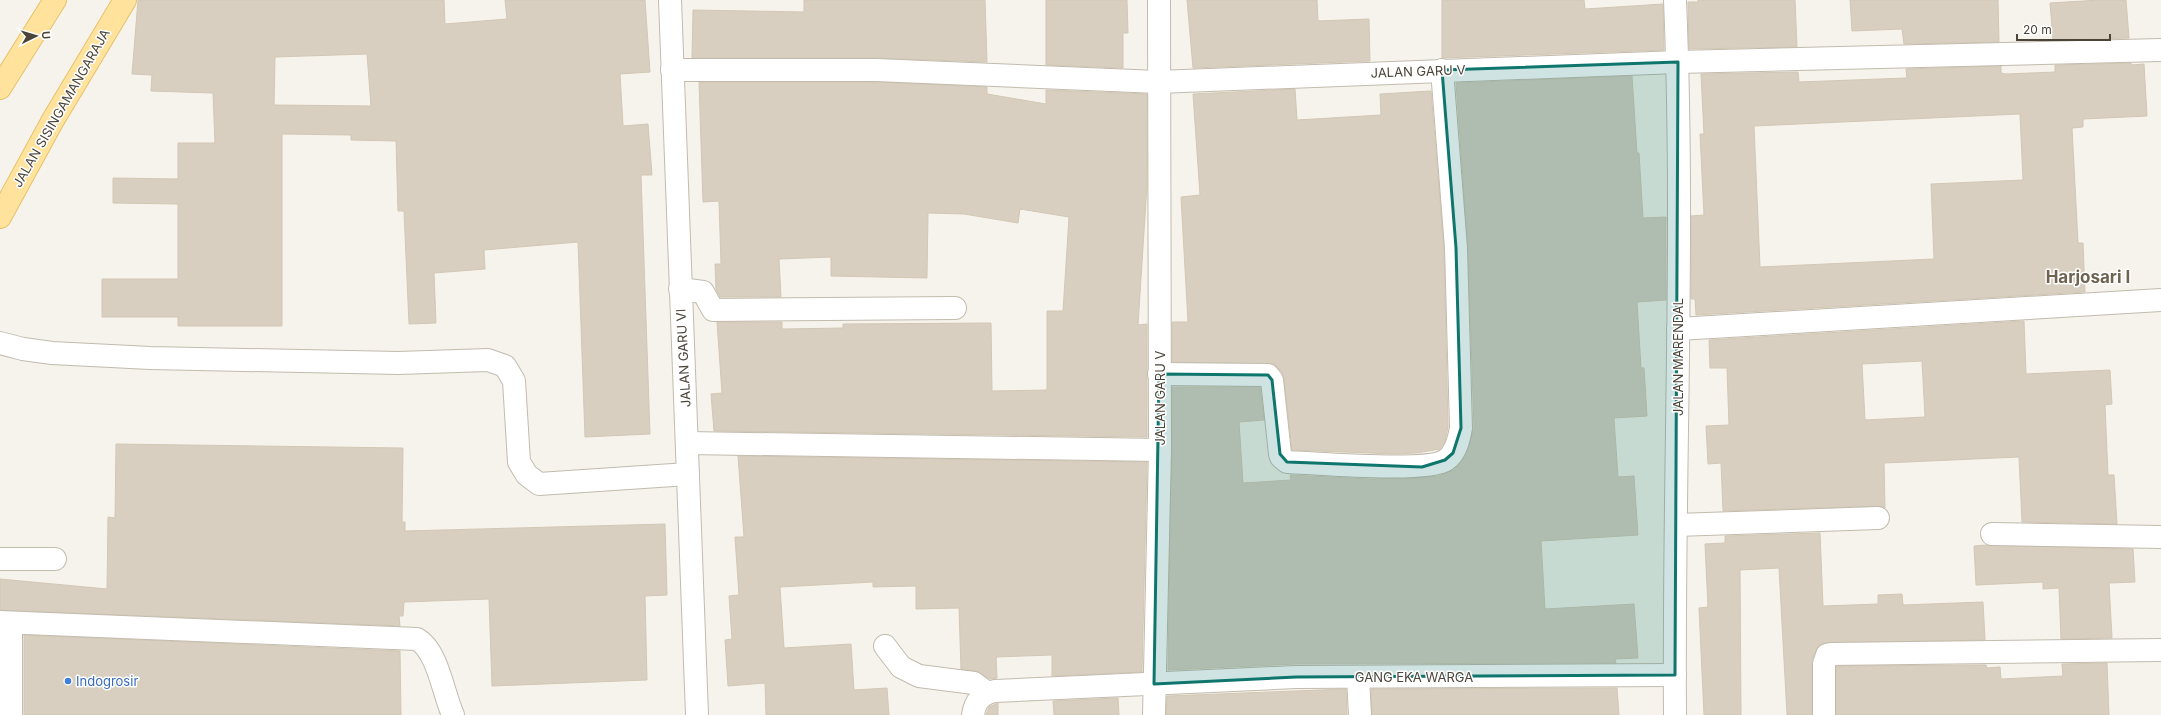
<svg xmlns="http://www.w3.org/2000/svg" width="2161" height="715" viewBox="0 0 2161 715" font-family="Inter,sans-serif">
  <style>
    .building { fill: #d8cfc1; stroke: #d3c7b4; fill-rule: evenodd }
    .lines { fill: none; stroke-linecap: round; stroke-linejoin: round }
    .minor-casing { stroke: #c2bbae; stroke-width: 24 }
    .major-casing { stroke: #e6c16a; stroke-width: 24 }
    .minor { stroke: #fff; stroke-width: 22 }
    .major { stroke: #ffe39c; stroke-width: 22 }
    .marked { fill: #0f766e; fill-opacity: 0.2; stroke: #0f766e; stroke-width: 3; stroke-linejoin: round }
    .shop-dot { fill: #3f7fe0; stroke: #fff; stroke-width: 1.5 }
    .labels { text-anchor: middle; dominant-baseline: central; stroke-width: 3; stroke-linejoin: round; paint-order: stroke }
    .street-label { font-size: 13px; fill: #4b4439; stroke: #fff }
    .shop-label { font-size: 13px; fill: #366cbe; stroke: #fff; text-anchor: start }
    .district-label { font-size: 17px; font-weight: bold; fill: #6e6250; stroke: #fff }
  </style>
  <rect width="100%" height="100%" fill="#f6f3ec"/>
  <g class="building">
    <path d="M 138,0 L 444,0 L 445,24 L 507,19 L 505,0 L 645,0 L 650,72 L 620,74 L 623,126 L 648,124 L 652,175 L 641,175 L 650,434 L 585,437 L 578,242 L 484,250 L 485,269 L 434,273 L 436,323 L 409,324 L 404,211 L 398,211 L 396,141 L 351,140 L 351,135 L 282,134 L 282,326 L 178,326 L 178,317 L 102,317 L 102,279 L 178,279 L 178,204 L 113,203 L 113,178 L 178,179 L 178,143 L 215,143 L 213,93 L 151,91 L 152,75 L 132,74 ZM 367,54 L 371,106 L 274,105 L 275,57 Z"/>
    <path d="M 804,0 L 985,0 L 987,62 L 876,58 L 692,58 L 693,10 L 804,12 Z"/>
    <path d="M 1046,0 L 1127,0 L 1128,33 L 1123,33 L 1123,68 L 1046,65 Z"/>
    <path d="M 1187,0 L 1317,0 L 1318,21 L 1369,19 L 1370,61 L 1193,68 Z"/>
    <path d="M 1442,0 L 1584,0 L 1585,9 L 1663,4 L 1664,50 L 1442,58 Z"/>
    <path d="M 1698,0 L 1795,0 L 1797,47 L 1689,49 L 1688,2 L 1698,2 Z"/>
    <path d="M 1850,0 L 1998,0 L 1999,42 L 1904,44 L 1902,29 L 1852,31 Z"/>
    <path d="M 2100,0 L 2126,0 L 2129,38 L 2053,40 L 2050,3 Z"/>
    <path d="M 2131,63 L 2131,65 L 2144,64 L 2147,116 L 2083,119 L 2083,127 L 2072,128 L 2078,243 L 2083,243 L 2085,292 L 1696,315 L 1695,299 L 1691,299 L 1691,216 L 1704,215 L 1700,134 L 1704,134 L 1701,74 L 1798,72 L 1799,82 L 1907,78 L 1906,69 L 2001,66 L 2001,73 L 2006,74 L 2055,72 L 2055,65 ZM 2020,114 L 2023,180 L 1931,184 L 1934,259 L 1760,267 L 1754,126 Z"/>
    <path d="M 1632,76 L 1637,153 L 1639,153 L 1643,218 L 1666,217 L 1666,300 L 1637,302 L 1641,368 L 1644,368 L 1647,416 L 1614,418 L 1618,477 L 1634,476 L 1638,535 L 1541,541 L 1545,609 L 1634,604 L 1638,658 L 1615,659 L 1616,663 L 1296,664 L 1168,670 L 1172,387 L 1260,387 L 1264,420 L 1239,422 L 1243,483 L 1291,480 L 1290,475 L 1370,479 L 1418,478 L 1439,476 L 1454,470 L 1466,455 L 1474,428 L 1468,248 L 1456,83 Z"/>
    <path d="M 699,82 L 876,82 L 987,87 L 987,94 L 1046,104 L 1046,90 L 1147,94 L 1147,185 L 1138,325 L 1147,324 L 1147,437 L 714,431 L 711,394 L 722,393 L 717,322 L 782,322 L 782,329 L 843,328 L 843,324 L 991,323 L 992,391 L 1047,390 L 1047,311 L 1063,311 L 1069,217 L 1020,209 L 1018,223 L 964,214 L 928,213 L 927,278 L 831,276 L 831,257 L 779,259 L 781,297 L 720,297 L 716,289 L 715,264 L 721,264 L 719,201 L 703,202 Z"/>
    <path d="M 1295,89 L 1297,120 L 1381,115 L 1380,94 L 1431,91 L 1444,249 L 1448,427 L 1445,441 L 1440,449 L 1416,453 L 1395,454 L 1292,450 L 1284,379 L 1282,372 L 1274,364 L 1172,362 L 1172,322 L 1188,322 L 1181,197 L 1200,195 L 1193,94 Z"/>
    <path d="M 2024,321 L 2026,374 L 2110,370 L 2112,404 L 2105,405 L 2108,475 L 2114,475 L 2117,524 L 2022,522 L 2019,457 L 1884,463 L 1885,508 L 1878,506 L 1723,511 L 1721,463 L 1708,464 L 1706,426 L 1729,425 L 1727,368 L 1710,368 L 1709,340 ZM 1922,361 L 1925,417 L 1865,420 L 1862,364 Z"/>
    <path d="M 116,444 L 403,448 L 402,522 L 405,522 L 405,531 L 665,524 L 667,595 L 645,596 L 647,680 L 492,686 L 489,599 L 404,602 L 403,616 L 399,616 L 400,626 L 0,610 L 0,579 L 107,589 L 108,517 L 115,518 Z"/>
    <path d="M 738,456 L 1147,462 L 1142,672 L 1052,676 L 1052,655 L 996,657 L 997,678 L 990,679 L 976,671 L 961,669 L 959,608 L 916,609 L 916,586 L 873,587 L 873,582 L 780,587 L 784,648 L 851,644 L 854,690 L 887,688 L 889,715 L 766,715 L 765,683 L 728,686 L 725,640 L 732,639 L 729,596 L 739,595 L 735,537 L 744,537 Z"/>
    <path d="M 1820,533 L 1823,606 L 1878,604 L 1878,595 L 1902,594 L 1903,605 L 1983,602 L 1985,640 L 1824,643 L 1818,646 L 1812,660 L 1812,715 L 1787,715 L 1779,568 L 1740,570 L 1741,715 L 1704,715 L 1699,608 L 1708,607 L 1705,544 L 1725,543 L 1725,536 Z"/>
    <path d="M 1987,545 L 2133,549 L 2135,582 L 2109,583 L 2112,638 L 2061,639 L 2059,588 L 2043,589 L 2043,582 L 1976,585 L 1974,546 Z"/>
    <path d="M 24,635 L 400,651 L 401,715 L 24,715 Z"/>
    <path d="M 2107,663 L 2109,715 L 1836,715 L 1836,666 L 1986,665 L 1987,668 L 2000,667 L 2001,679 L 2063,676 L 2062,664 Z"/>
    <path d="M 1617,688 L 1619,715 L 1372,715 L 1371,689 Z"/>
    <path d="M 1346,689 L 1347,715 L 1166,715 L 1167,696 Z"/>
    <path d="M 1118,698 L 1119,715 L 1054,715 L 1053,701 Z"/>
    <path d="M 998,703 L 998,715 L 986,715 L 989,707 Z"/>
  </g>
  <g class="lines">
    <g class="minor-casing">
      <g id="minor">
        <path d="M 670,0 L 697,715"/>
        <path d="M 672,70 L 876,70 L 1158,82 L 1678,62 L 2161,50"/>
        <path d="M 680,289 L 703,292 L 713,310 L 955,308"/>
        <path d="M 1678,329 L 2161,300"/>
        <path d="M 0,343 L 23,349 L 52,353 L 150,358 L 398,363 L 488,360 L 505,366 L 514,381 L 519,462 L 527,475 L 539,484 L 688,474"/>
        <path d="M 1159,374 L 1268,375 L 1272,380 L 1280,454 L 1281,457 L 1287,462 C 1316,463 1427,473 1446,460 C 1456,453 1459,439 1461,428 L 1456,248 L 1442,70"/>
        <path d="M 687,443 L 1160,450"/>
        <path d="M 1676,525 L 1878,518"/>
        <path d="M 1992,534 L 2161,537"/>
        <path d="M 0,559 L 55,559"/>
        <path d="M 0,622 L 417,639 C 438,651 443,693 453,715"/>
        <path d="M 885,646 L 901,667 L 919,676 L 974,683 L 986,692"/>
        <path d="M 1358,677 L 1360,715"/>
        <path d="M 11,715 L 11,623"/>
        <path d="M 973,715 C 975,701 981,694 995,691 L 1296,677 L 1675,675"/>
        <path d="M 1154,715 L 1160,450 L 1159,0"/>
        <path d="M 1675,715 C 1673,477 1685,238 1675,0"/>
        <path d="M 1824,715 L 1824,664 L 1827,655 L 1831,654 L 2161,650"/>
      </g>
    </g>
    <g class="major-casing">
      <g id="major">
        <path d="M 0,88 L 55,0"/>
        <path d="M 0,217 L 53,120 L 125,0"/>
      </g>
    </g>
    <use href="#minor" class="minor"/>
    <use href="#major" class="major"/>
  </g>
  <path class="marked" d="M 1678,62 L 1675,675 L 1296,677 L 1154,684 L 1159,374 L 1268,375 L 1272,380 L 1280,454 L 1287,462 L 1422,467 L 1445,460 L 1453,453 L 1461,428 L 1456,248 L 1442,70 Z"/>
  <circle class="shop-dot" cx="68" cy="681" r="4"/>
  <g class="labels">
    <g class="street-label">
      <text transform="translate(1418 71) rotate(-2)">JALAN GARU V</text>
      <text transform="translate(61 108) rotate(-60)">JALAN SISINGAMANGARAJA</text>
      <text transform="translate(1678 357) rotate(-90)">JALAN MARENDAL</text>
      <text transform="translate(683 358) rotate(-93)">JALAN GARU VI</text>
      <text transform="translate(1160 398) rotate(-90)">JALAN GARU V</text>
      <text x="1414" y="677">GANG EKA WARGA</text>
    </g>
    <g class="shop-label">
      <text x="76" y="681">Indogrosir</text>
    </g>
    <g class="district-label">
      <text x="2088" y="277">Harjosari I</text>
    </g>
  </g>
  <g transform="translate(36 36) rotate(85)" stroke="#ffffff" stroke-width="3" paint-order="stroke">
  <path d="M0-3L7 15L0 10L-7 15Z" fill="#4b4439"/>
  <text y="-6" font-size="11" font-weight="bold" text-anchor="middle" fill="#4b4439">U</text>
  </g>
  <path d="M2017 34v6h93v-6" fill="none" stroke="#4b4439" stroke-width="2"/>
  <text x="2023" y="34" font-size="12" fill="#4b4439" stroke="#ffffff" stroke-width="3" paint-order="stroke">20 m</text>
</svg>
